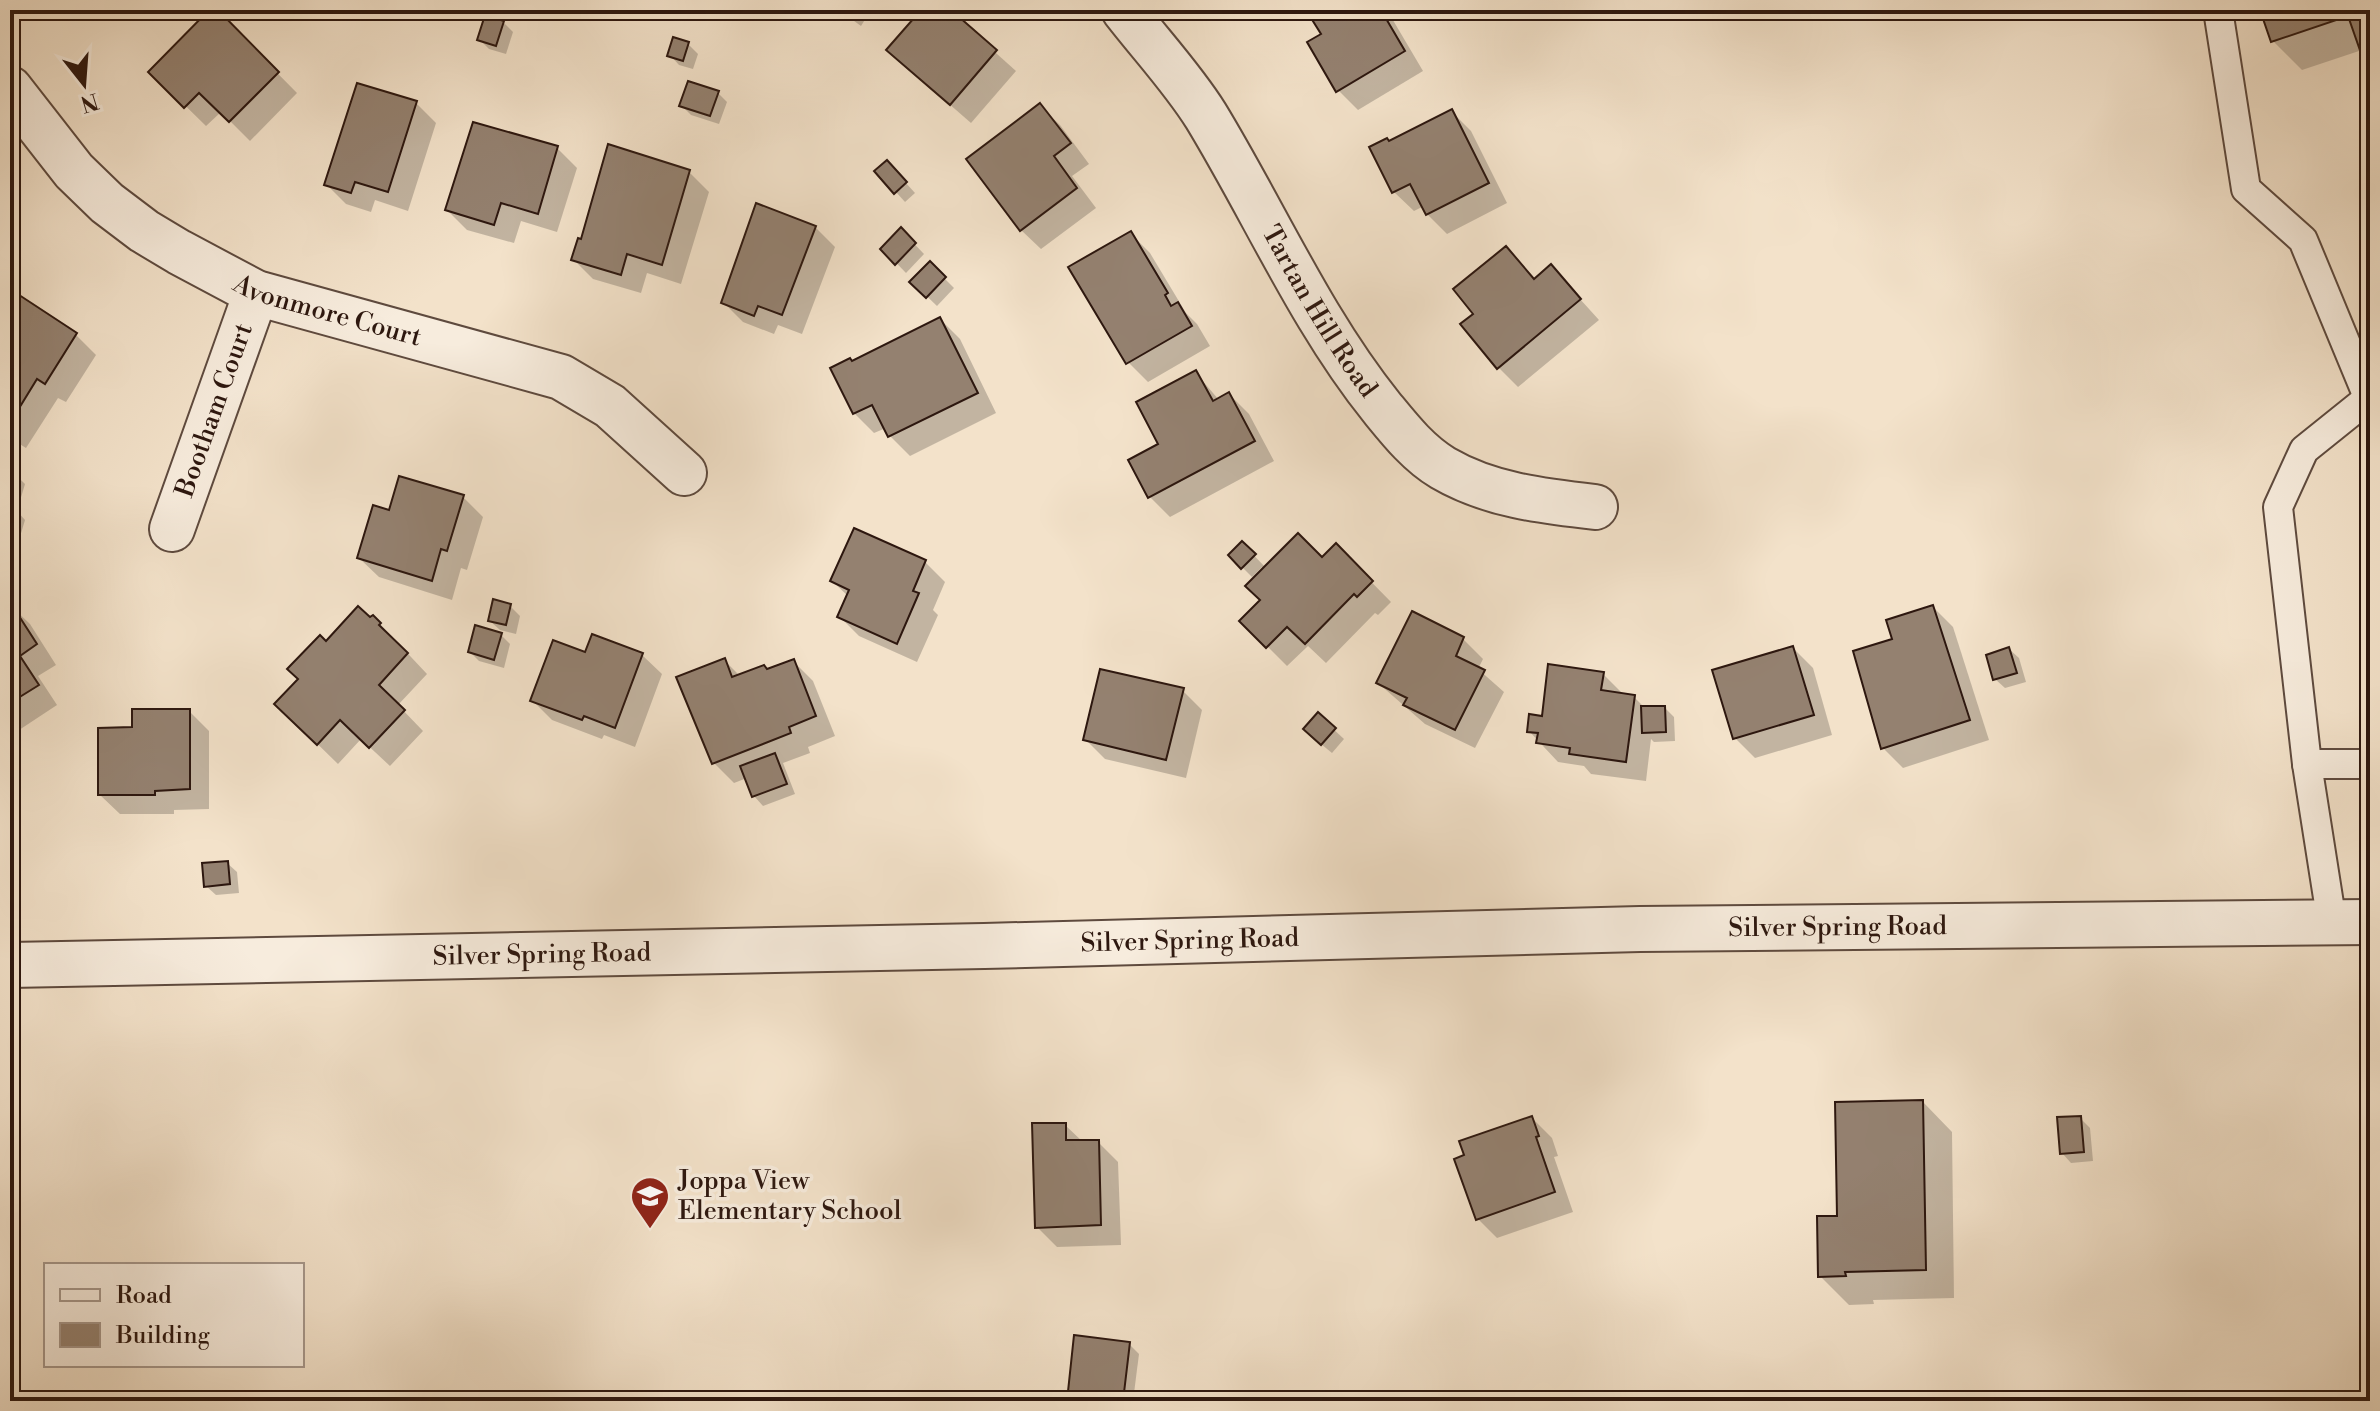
<svg xmlns="http://www.w3.org/2000/svg" width="2380" height="1411" viewBox="0 0 2380 1411" font-family="'Libre Bodoni',serif">
  <style>
    .shadow { fill: #0003 }
    .building { fill: #948170; stroke: #2d170f; stroke-width: 2 }
    .lines { fill: none; stroke-linecap: round; stroke-linejoin: round }
    .lane-casing { stroke: #5e4a3e; stroke-width: 32 }
    .street-casing { stroke: #5e4a3e; stroke-width: 48 }
    .lane { stroke: #f7ecdd; stroke-width: 28 }
    .street { stroke: #f7ecdd; stroke-width: 44 }
    .labels { text-anchor: middle; dominant-baseline: central; stroke-width: 7; stroke-linejoin: round; paint-order: stroke }
    .street-label { font-size: 26px; fill: #2d170f; stroke: #f7ecdd }
    .poi-label { font-size: 26px; fill: #2d170f; stroke: #f7ecdd; text-anchor: start }
  </style>
  <rect width="100%" height="100%" fill="#f3e2ca"/>
  <filter id="stains"><feTurbulence type="fractalNoise" baseFrequency=".0025" numOctaves="4"/><feColorMatrix values="0 0 0 0 .2 0 0 0 0 .09 0 0 0 0 .02 0 0 0 .5 -.17"/></filter>
  <radialGradient id="worn" r=".72"><stop offset=".6" stop-color="#630" stop-opacity="0"/><stop offset="1" stop-color="#630" stop-opacity=".3"/></radialGradient>
  <g class="shadow">
    <path d="M 212,10 L 215,10 L 297,93 L 250,141 L 221,112 L 206,126 L 151,72 Z"/>
    <path d="M 839,10 L 871,10 L 861,26 Z"/>
    <path d="M 923,10 L 948,10 L 1016,71 L 971,123 L 909,69 Z"/>
    <path d="M 1309,10 L 1387,10 L 1423,71 L 1358,110 L 1338,90 L 1324,35 Z"/>
    <path d="M 2262,10 L 2370,10 L 2370,73 L 2362,50 L 2302,70 L 2273,41 Z"/>
    <path d="M 503,22 L 513,32 L 506,54 L 489,49 L 479,39 Z"/>
    <path d="M 688,44 L 698,54 L 693,69 L 679,65 L 670,55 Z"/>
    <path d="M 718,93 L 727,102 L 719,124 L 691,115 L 681,105 Z"/>
    <path d="M 416,103 L 436,123 L 408,211 L 375,200 L 371,212 L 346,204 L 326,184 Z"/>
    <path d="M 1040,106 L 1060,125 L 1089,164 L 1072,176 L 1096,208 L 1041,249 L 1021,230 Z"/>
    <path d="M 1451,111 L 1471,131 L 1507,203 L 1447,234 L 1427,214 L 1424,206 L 1414,211 L 1394,192 L 1389,143 Z"/>
    <path d="M 557,148 L 577,168 L 557,232 L 521,221 L 514,243 L 467,230 L 447,210 Z"/>
    <path d="M 877,171 L 896,172 L 915,193 L 905,202 Z"/>
    <path d="M 689,172 L 709,192 L 681,284 L 647,273 L 641,293 L 593,279 L 573,259 Z"/>
    <path d="M 815,227 L 835,247 L 802,334 L 778,325 L 774,334 L 743,322 L 723,302 Z"/>
    <path d="M 901,230 L 924,254 L 906,273 L 883,249 Z"/>
    <path d="M 1130,233 L 1150,253 L 1186,313 L 1197,324 L 1210,346 L 1148,382 L 1128,362 Z"/>
    <path d="M 1505,249 L 1535,280 L 1551,267 L 1599,320 L 1518,387 L 1498,367 L 1476,314 Z"/>
    <path d="M 930,264 L 954,288 L 937,306 L 912,282 Z"/>
    <path d="M 10,291 L 76,335 L 96,355 L 66,402 L 58,398 L 26,448 L 10,438 Z"/>
    <path d="M 940,319 L 960,339 L 996,413 L 910,456 L 890,436 L 886,428 L 874,433 L 854,413 L 852,363 Z"/>
    <path d="M 1195,372 L 1219,400 L 1229,394 L 1249,414 L 1274,461 L 1170,517 L 1150,497 L 1130,461 L 1161,444 Z"/>
    <path d="M 10,469 L 25,484 L 17,511 L 25,520 L 19,540 L 10,538 Z"/>
    <path d="M 463,497 L 483,517 L 467,570 L 461,568 L 452,600 L 379,577 L 359,558 L 390,513 Z"/>
    <path d="M 1242,543 L 1266,568 L 1322,560 L 1336,546 L 1391,602 L 1378,615 L 1375,613 L 1326,663 L 1308,646 L 1287,666 L 1242,621 L 1263,600 L 1264,570 L 1262,567 L 1252,577 L 1230,555 Z"/>
    <path d="M 925,562 L 945,582 L 933,610 L 938,615 L 917,662 L 859,636 L 839,616 L 848,596 L 832,581 Z"/>
    <path d="M 10,605 L 30,624 L 56,665 L 38,676 L 57,705 L 10,736 Z"/>
    <path d="M 510,606 L 520,616 L 516,634 L 500,630 L 490,621 Z"/>
    <path d="M 1933,607 L 1953,627 L 1989,740 L 1903,768 L 1883,748 L 1894,640 Z"/>
    <path d="M 1413,614 L 1463,639 L 1483,659 L 1478,669 L 1504,692 L 1475,748 L 1425,724 L 1378,683 Z"/>
    <path d="M 380,624 L 427,674 L 398,705 L 423,731 L 390,766 L 361,739 L 338,764 L 297,724 L 301,680 L 326,644 Z"/>
    <path d="M 501,635 L 510,644 L 504,668 L 479,661 L 470,652 Z"/>
    <path d="M 1793,648 L 1813,668 L 1832,735 L 1755,758 L 1735,738 Z"/>
    <path d="M 2009,649 L 2019,658 L 2026,682 L 2005,688 L 1995,679 Z"/>
    <path d="M 586,654 L 642,655 L 662,674 L 635,747 L 604,735 L 602,739 L 552,720 L 532,700 Z"/>
    <path d="M 724,660 L 740,676 L 768,671 L 793,661 L 813,681 L 835,736 L 808,747 L 810,753 L 783,763 L 795,794 L 763,806 L 754,796 L 747,778 L 734,783 L 714,763 Z"/>
    <path d="M 1603,674 L 1623,694 L 1634,697 L 1645,708 L 1665,708 L 1674,717 L 1675,741 L 1654,742 L 1651,739 L 1646,781 L 1591,774 L 1584,766 L 1558,762 L 1529,731 Z"/>
    <path d="M 1182,690 L 1202,710 L 1186,778 L 1105,759 L 1085,739 Z"/>
    <path d="M 189,711 L 209,731 L 209,809 L 174,810 L 174,814 L 120,814 L 100,795 L 134,729 Z"/>
    <path d="M 1318,715 L 1344,739 L 1332,753 L 1315,739 Z"/>
    <path d="M 227,863 L 237,872 L 239,893 L 216,895 L 206,886 Z"/>
    <path d="M 1923,1102 L 1952,1132 L 1954,1298 L 1873,1300 L 1874,1304 L 1849,1305 L 1820,1276 L 1839,1218 Z"/>
    <path d="M 1532,1118 L 1552,1138 L 1558,1156 L 1554,1157 L 1573,1212 L 1497,1238 L 1477,1218 Z"/>
    <path d="M 2080,1118 L 2090,1128 L 2093,1161 L 2071,1163 L 2062,1153 Z"/>
    <path d="M 1065,1125 L 1083,1142 L 1098,1142 L 1118,1162 L 1121,1245 L 1057,1247 L 1037,1227 Z"/>
    <path d="M 1129,1344 L 1139,1354 L 1133,1401 L 1069,1401 Z"/>
  </g>
  <g class="building">
    <path d="M 209,10 L 218,10 L 279,72 L 229,122 L 199,93 L 184,108 L 148,72 Z"/>
    <path d="M 921,10 L 951,10 L 997,50 L 950,105 L 886,50 Z"/>
    <path d="M 1306,10 L 1381,10 L 1405,51 L 1336,92 L 1307,42 L 1321,34 Z"/>
    <path d="M 2260,10 L 2370,10 L 2370,79 L 2348,16 L 2271,42 Z"/>
    <path d="M 485,15 L 504,21 L 496,46 L 477,40 Z"/>
    <path d="M 673,37 L 689,42 L 683,61 L 667,56 Z"/>
    <path d="M 688,81 L 719,91 L 710,116 L 679,106 Z"/>
    <path d="M 357,83 L 417,101 L 388,192 L 355,182 L 351,193 L 324,185 Z"/>
    <path d="M 1040,103 L 1071,143 L 1054,156 L 1077,188 L 1020,231 L 966,159 Z"/>
    <path d="M 1452,109 L 1489,183 L 1426,215 L 1410,184 L 1392,193 L 1369,147 L 1387,138 L 1389,141 Z"/>
    <path d="M 473,122 L 558,146 L 538,214 L 501,203 L 494,225 L 445,210 Z"/>
    <path d="M 608,144 L 690,170 L 662,265 L 627,254 L 621,275 L 571,260 L 578,238 L 581,239 Z"/>
    <path d="M 887,160 L 907,182 L 894,194 L 874,171 Z"/>
    <path d="M 756,203 L 816,226 L 782,315 L 758,306 L 754,316 L 721,303 Z"/>
    <path d="M 901,227 L 916,243 L 895,265 L 880,249 Z"/>
    <path d="M 1131,231 L 1168,293 L 1165,295 L 1171,306 L 1178,302 L 1192,326 L 1126,364 L 1068,267 Z"/>
    <path d="M 1506,246 L 1534,279 L 1551,264 L 1581,299 L 1497,369 L 1460,324 L 1473,314 L 1453,289 Z"/>
    <path d="M 930,261 L 946,277 L 926,298 L 909,282 Z"/>
    <path d="M 10,289 L 77,333 L 45,384 L 37,379 L 10,423 Z"/>
    <path d="M 940,317 L 978,393 L 888,437 L 872,405 L 853,414 L 830,368 L 850,358 L 852,361 Z"/>
    <path d="M 1196,370 L 1213,401 L 1229,392 L 1255,441 L 1148,498 L 1128,460 L 1158,444 L 1136,402 Z"/>
    <path d="M 399,476 L 464,495 L 447,551 L 441,549 L 432,581 L 357,558 L 373,505 L 389,510 Z"/>
    <path d="M 854,528 L 926,560 L 913,591 L 919,593 L 897,644 L 837,617 L 849,590 L 830,581 Z"/>
    <path d="M 1298,533 L 1322,557 L 1336,543 L 1373,581 L 1357,597 L 1354,594 L 1305,644 L 1287,627 L 1266,648 L 1239,621 L 1260,600 L 1245,586 Z"/>
    <path d="M 1242,541 L 1256,554 L 1241,569 L 1228,555 Z"/>
    <path d="M 493,599 L 511,604 L 506,625 L 488,621 Z"/>
    <path d="M 10,602 L 37,644 L 20,656 L 39,685 L 10,703 Z"/>
    <path d="M 1933,605 L 1970,720 L 1881,749 L 1853,651 L 1892,639 L 1886,620 Z"/>
    <path d="M 358,606 L 370,617 L 373,615 L 381,623 L 379,625 L 408,653 L 379,685 L 405,710 L 369,748 L 340,720 L 317,745 L 274,704 L 298,679 L 287,669 L 320,635 L 326,641 Z"/>
    <path d="M 1412,611 L 1464,637 L 1456,656 L 1485,670 L 1455,730 L 1403,705 L 1407,698 L 1376,683 Z"/>
    <path d="M 475,625 L 502,633 L 494,660 L 468,652 Z"/>
    <path d="M 592,634 L 643,653 L 615,728 L 584,716 L 582,720 L 530,701 L 553,640 L 585,652 Z"/>
    <path d="M 1793,646 L 1814,715 L 1733,739 L 1712,670 Z"/>
    <path d="M 2009,647 L 2017,673 L 1993,680 L 1986,655 Z"/>
    <path d="M 725,658 L 732,677 L 764,665 L 767,669 L 794,659 L 816,716 L 789,727 L 791,733 L 712,764 L 676,677 Z"/>
    <path d="M 1548,664 L 1604,672 L 1601,690 L 1635,695 L 1626,762 L 1569,754 L 1570,748 L 1536,743 L 1538,733 L 1527,732 L 1529,714 L 1542,716 Z"/>
    <path d="M 1100,669 L 1184,688 L 1166,760 L 1083,740 Z"/>
    <path d="M 1641,706 L 1665,706 L 1666,732 L 1642,733 Z"/>
    <path d="M 132,709 L 190,709 L 190,789 L 155,791 L 155,795 L 98,795 L 98,728 L 132,727 Z"/>
    <path d="M 1318,712 L 1336,728 L 1321,745 L 1303,729 Z"/>
    <path d="M 775,753 L 787,784 L 752,797 L 740,766 Z"/>
    <path d="M 228,861 L 230,884 L 204,887 L 202,863 Z"/>
    <path d="M 1923,1100 L 1926,1270 L 1845,1272 L 1846,1276 L 1818,1277 L 1817,1216 L 1837,1216 L 1835,1102 Z"/>
    <path d="M 1532,1116 L 1539,1136 L 1536,1137 L 1555,1192 L 1476,1220 L 1454,1159 L 1464,1155 L 1459,1141 Z"/>
    <path d="M 2081,1116 L 2084,1152 L 2060,1154 L 2057,1117 Z"/>
    <path d="M 1032,1123 L 1066,1123 L 1066,1140 L 1099,1140 L 1101,1225 L 1035,1228 Z"/>
    <path d="M 1074,1335 L 1130,1342 L 1123,1401 L 1067,1401 Z"/>
  </g>
  <g class="lines">
    <g class="lane-casing">
      <g id="lane">
        <path d="M 2218,10 L 2246,189 L 2303,240 L 2368,397"/>
        <path d="M 2307,764 L 2370,764"/>
        <path d="M 2332,923 L 2307,764 L 2278,507 L 2304,450 L 2370,397"/>
      </g>
    </g>
    <g class="street-casing">
      <g id="street">
        <path id="s1" d="M 1124,10 C 1151,45 1183,79 1206,116 C 1265,213 1311,320 1382,408 C 1400,430 1418,453 1443,468 C 1489,495 1542,501 1595,507"/>
        <path id="s2" d="M 10,89 L 74,171 L 107,203 L 144,231 L 179,252 L 256,293 L 561,377 L 610,406 L 684,473"/>
        <path id="s3" d="M 172,529 L 256,293"/>
        <path id="s4" d="M 10,965 L 984,946 L 1640,929 L 2370,922"/>
      </g>
    </g>
    <use href="#lane" class="lane"/>
    <use href="#street" class="street"/>
  </g>
  <defs>
    <g id="school-pin" transform="scale(2)"><path d="M0 17L-7.5 6A9.5 9.5 0 1 1 7.5 6Z" fill="#8f2418" stroke="#f7ecdd"/><path d="M0-5L7-2L0 1L-7-2ZM-4 1L0 2.5L4 1V4Q0 6-4 4Z" fill="#fff"/></g>
  </defs>
  <g fill-rule="evenodd">
    <use href="#school-pin" x="650" y="1196"/>
  </g>
  <g class="labels">
    <g class="street-label">
      <text stroke="none"><textPath href="#s2" startOffset="398">Avonmore Court</textPath></text>
      <text stroke="none"><textPath href="#s1" startOffset="360">Tartan Hill Road</textPath></text>
      <text stroke="none"><textPath href="#s3" startOffset="126">Bootham Court</textPath></text>
      <text stroke="none"><textPath href="#s4" startOffset="1828">Silver Spring Road</textPath></text>
      <text stroke="none"><textPath href="#s4" startOffset="1180">Silver Spring Road</textPath></text>
      <text stroke="none"><textPath href="#s4" startOffset="532">Silver Spring Road</textPath></text>
    </g>
    <g class="poi-label">
      <text x="678" y="1181">Joppa View<tspan x="678" dy="30">Elementary School</tspan></text>
    </g>
  </g>
  <rect width="2380" height="1411" fill="none" stroke="#f3e2ca" stroke-width="40"/>
  <rect x="12" y="12" width="2356" height="1387" fill="none" stroke="#2d170f" stroke-width="4"/>
  <rect x="20" y="20" width="2340" height="1371" fill="none" stroke="#2d170f" stroke-width="2"/>
  <rect x="44" y="1263" width="260" height="104" fill="#f7ecdd" stroke="#a6978b" stroke-width="2"/>
  <rect x="60" y="1289" width="40" height="12" fill="#f7ecdd" stroke="#a6978b" stroke-width="2"/>
  <text x="116" y="1303" font-size="24" fill="#2d170f">Road</text>
  <rect x="60" y="1323" width="40" height="24" fill="#948170" stroke="#a6978b" stroke-width="2"/>
  <text x="116" y="1343" font-size="24" fill="#2d170f">Building</text>
  <g transform="translate(84 84) rotate(163)" stroke="#f7ecdd" stroke-width="6" paint-order="stroke">
  <path d="M0-6L14 30L0 20L-14 30Z" fill="#2d170f"/>
  <text y="-12" font-size="22" font-weight="bold" text-anchor="middle" fill="#2d170f">N</text>
  </g>
  <rect width="100%" height="100%" filter="url(#stains)"/>
  <rect width="100%" height="100%" fill="url(#worn)"/>
</svg>
